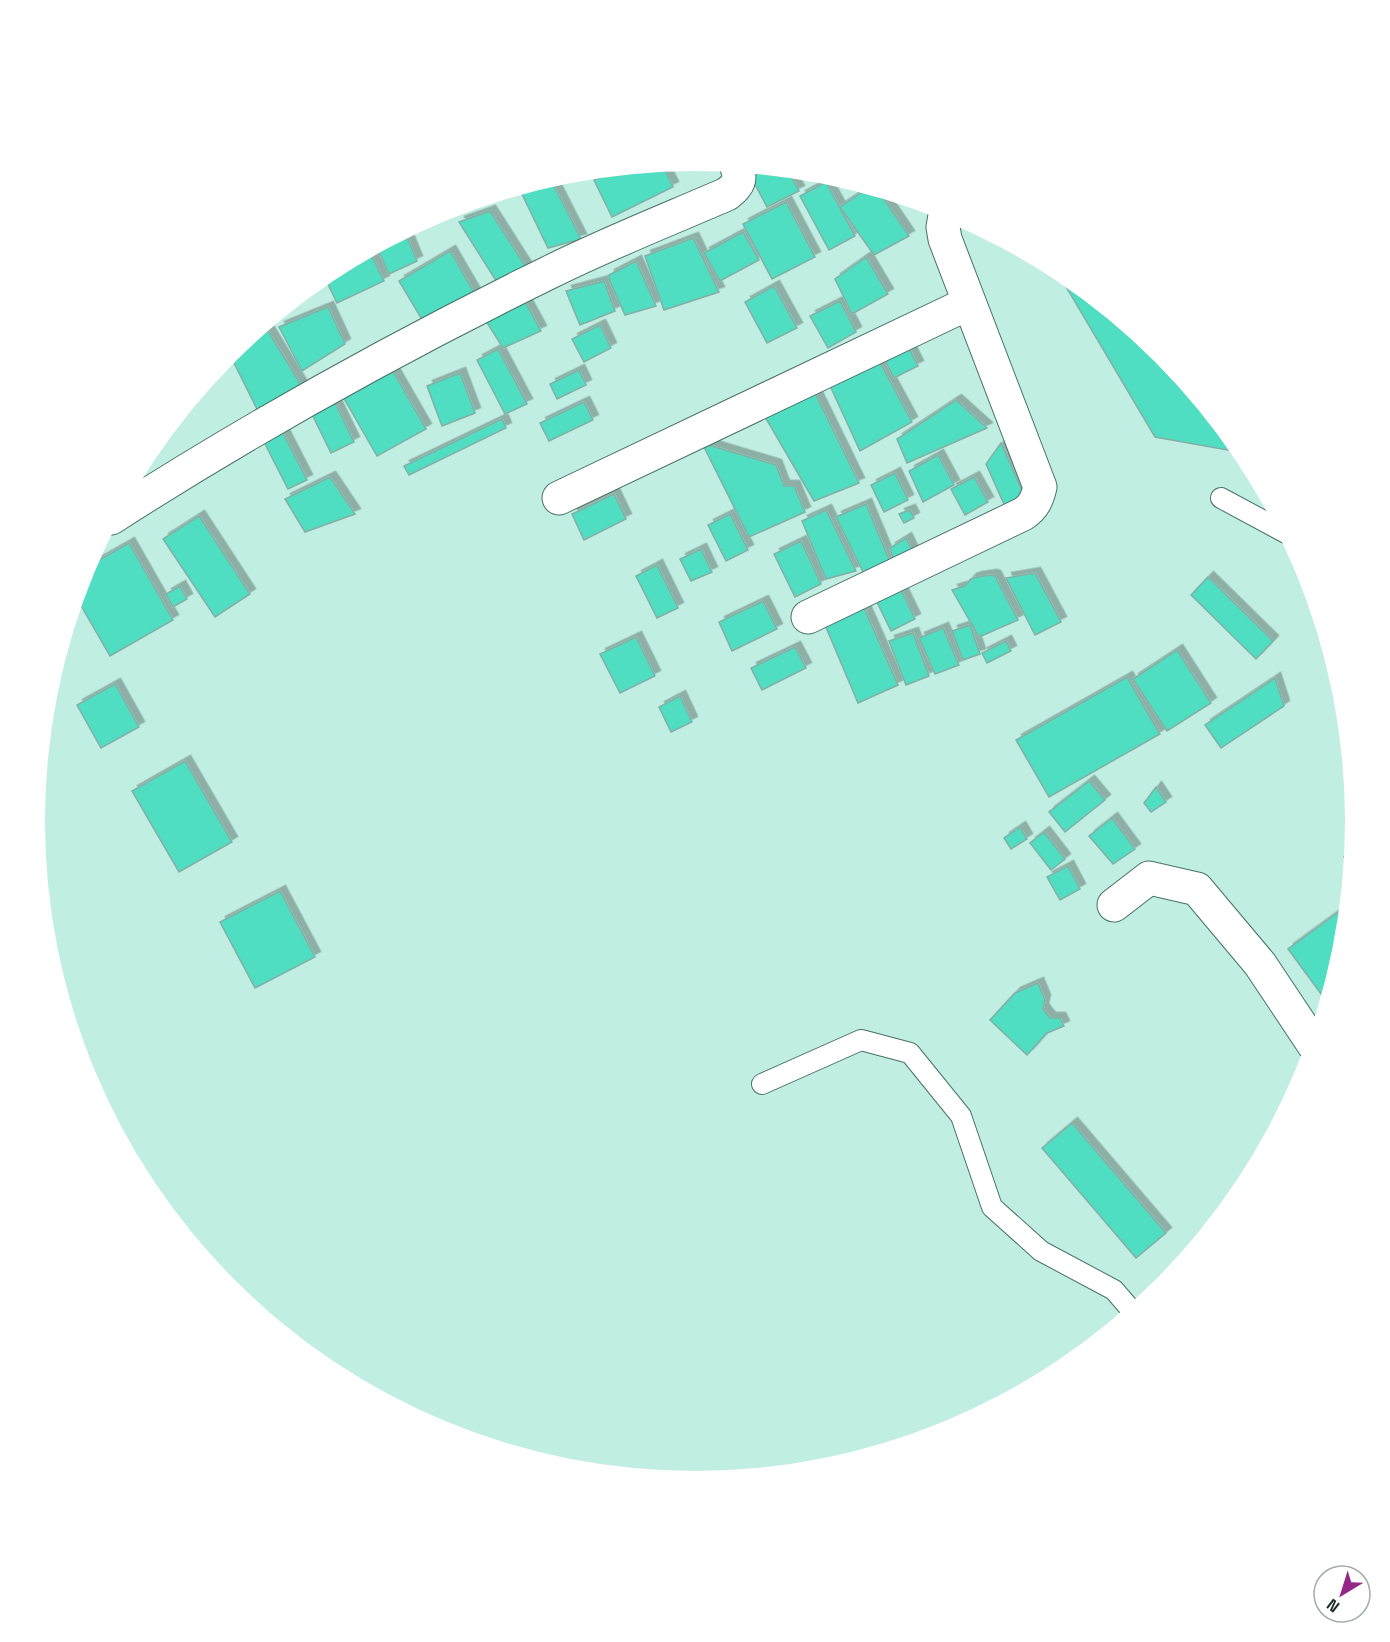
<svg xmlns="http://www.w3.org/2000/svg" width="1390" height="1642" viewBox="0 0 1390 1642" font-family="'Space Grotesk',sans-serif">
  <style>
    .building { fill: #4fdec2; stroke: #83afa4; stroke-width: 1.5; filter: url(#shadow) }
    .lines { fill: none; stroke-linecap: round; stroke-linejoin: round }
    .lane-casing { stroke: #487268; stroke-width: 22 }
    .street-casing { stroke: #487268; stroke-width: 35 }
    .lane { stroke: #fff; stroke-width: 20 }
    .street { stroke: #fff; stroke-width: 33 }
  </style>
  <defs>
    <filter id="shadow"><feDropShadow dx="5.5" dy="-5.5" stdDeviation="0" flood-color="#0004"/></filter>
  </defs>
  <rect width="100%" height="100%" fill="#c0eee2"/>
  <g class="building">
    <path d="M 662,164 L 673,187 L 612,217 L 594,180 L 618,168 Z"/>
    <path d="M 768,168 L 788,170 L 799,191 L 767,207 L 751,177 Z"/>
    <path d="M 550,178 L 581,239 L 548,248 L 519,188 Z"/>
    <path d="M 826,182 L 855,236 L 829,250 L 800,196 Z"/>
    <path d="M 870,187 L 877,189 L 909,236 L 874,255 L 840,207 Z"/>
    <path d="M 786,202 L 815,257 L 772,279 L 743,224 Z"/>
    <path d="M 490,211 L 529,272 L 500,287 L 459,222 Z"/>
    <path d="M 743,232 L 759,260 L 720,281 L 704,253 Z"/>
    <path d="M 407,237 L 417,261 L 389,274 L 377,247 Z"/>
    <path d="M 693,238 L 719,292 L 664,310 L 645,256 Z"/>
    <path d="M 369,250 L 384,281 L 337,303 L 324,276 Z"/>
    <path d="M 450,251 L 478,299 L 427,328 L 399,281 Z"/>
    <path d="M 866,257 L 888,294 L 852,314 L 835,279 Z"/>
    <path d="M 636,261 L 656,306 L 625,315 L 609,279 L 609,275 Z"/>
    <path d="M 1060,271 L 1162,354 L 1244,453 L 1155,437 L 1059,275 Z"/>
    <path d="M 604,281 L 615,311 L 580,325 L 566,291 Z"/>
    <path d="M 774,286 L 797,328 L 767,343 L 745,302 Z"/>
    <path d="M 521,294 L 541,331 L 503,348 L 481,313 Z"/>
    <path d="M 840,301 L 856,332 L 828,348 L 810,316 Z"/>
    <path d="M 328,307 L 345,344 L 302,371 L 279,327 Z"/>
    <path d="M 600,325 L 611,348 L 584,362 L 572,339 Z"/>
    <path d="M 265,326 L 304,390 L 258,411 L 229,353 L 251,335 Z"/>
    <path d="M 903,336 L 918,366 L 894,378 L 879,348 Z"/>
    <path d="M 498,349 L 527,404 L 505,414 L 477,360 Z"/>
    <path d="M 877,357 L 912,422 L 860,451 L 825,375 Z"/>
    <path d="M 391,368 L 426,429 L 377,456 L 342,395 Z"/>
    <path d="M 579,370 L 586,385 L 557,399 L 550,384 Z"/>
    <path d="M 460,373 L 475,413 L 442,426 L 427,386 Z"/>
    <path d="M 815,393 L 859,483 L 814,501 L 764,415 Z"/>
    <path d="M 333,399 L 354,442 L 331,453 L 310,410 Z"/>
    <path d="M 956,400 L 987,428 L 907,463 L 897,439 Z"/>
    <path d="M 584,402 L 593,420 L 549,441 L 540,423 Z"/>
    <path d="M 502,419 L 506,428 L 409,475 L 404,466 Z"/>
    <path d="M 280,427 L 307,480 L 288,489 L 261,436 Z"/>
    <path d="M 702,443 L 776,465 L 784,486 L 794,486 L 805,512 L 749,537 Z"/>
    <path d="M 1001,443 L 1028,504 L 1008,513 L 986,464 Z"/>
    <path d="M 938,455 L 954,485 L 923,502 L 909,471 Z"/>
    <path d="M 895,473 L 908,500 L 884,512 L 871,485 Z"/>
    <path d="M 330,477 L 355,514 L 305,532 L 285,499 Z"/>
    <path d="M 974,477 L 988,502 L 965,515 L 951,489 Z"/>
    <path d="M 614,494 L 626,519 L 584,540 L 572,514 Z"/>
    <path d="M 866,504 L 891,564 L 865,576 L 836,517 Z"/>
    <path d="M 826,510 L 856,571 L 826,579 L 802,521 Z"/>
    <path d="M 910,510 L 914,518 L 904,523 L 899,514 Z"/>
    <path d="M 730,514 L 748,550 L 726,561 L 708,525 Z"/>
    <path d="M 199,516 L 250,594 L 215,617 L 163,539 Z"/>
    <path d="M 906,538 L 917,561 L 894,562 L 890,548 Z"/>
    <path d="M 801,541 L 821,584 L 795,597 L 774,554 Z"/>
    <path d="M 129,543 L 173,620 L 110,656 L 76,597 L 85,568 Z"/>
    <path d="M 701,549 L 712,572 L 691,581 L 680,559 Z"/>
    <path d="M 657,565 L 678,608 L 657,618 L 636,576 Z"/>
    <path d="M 1035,573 L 1061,622 L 1035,635 L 1006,578 Z"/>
    <path d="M 991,575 L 995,576 L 1018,620 L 979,637 L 952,590 L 965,586 L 971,579 L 977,577 Z"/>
    <path d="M 1208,577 L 1273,641 L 1256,659 L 1191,595 Z"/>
    <path d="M 180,586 L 187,599 L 173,607 L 166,594 Z"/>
    <path d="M 899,586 L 915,619 L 891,631 L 875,598 Z"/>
    <path d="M 763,601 L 777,629 L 732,651 L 719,622 Z"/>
    <path d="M 861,601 L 898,685 L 858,703 L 822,618 Z"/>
    <path d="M 970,625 L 980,654 L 963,660 L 952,631 Z"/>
    <path d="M 943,628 L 959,665 L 935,674 L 919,638 Z"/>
    <path d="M 913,633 L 929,676 L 906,685 L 889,641 Z"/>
    <path d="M 636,637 L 655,676 L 620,693 L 600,654 Z"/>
    <path d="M 1006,641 L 1011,651 L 987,663 L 982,653 Z"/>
    <path d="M 795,647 L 806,668 L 762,690 L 751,668 Z"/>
    <path d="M 1177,650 L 1211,703 L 1167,731 L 1133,679 Z"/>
    <path d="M 1127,677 L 1160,734 L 1049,797 L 1016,740 Z"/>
    <path d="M 1275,678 L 1284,706 L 1221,748 L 1205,725 Z"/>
    <path d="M 115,684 L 139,727 L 101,748 L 77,705 Z"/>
    <path d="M 680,696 L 692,722 L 671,732 L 659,707 Z"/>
    <path d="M 185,761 L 232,842 L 179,872 L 132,791 Z"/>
    <path d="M 1089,781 L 1105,800 L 1065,832 L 1049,812 Z"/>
    <path d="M 1156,787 L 1166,802 L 1151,812 L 1144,803 Z"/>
    <path d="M 1112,818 L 1135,849 L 1113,864 L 1089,836 Z"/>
    <path d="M 1020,827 L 1027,839 L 1011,849 L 1004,838 Z"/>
    <path d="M 1044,832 L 1065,859 L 1051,870 L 1030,843 Z"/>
    <path d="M 1354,841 L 1351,867 L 1344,857 Z"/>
    <path d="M 1068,866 L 1080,889 L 1060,900 L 1047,877 Z"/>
    <path d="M 280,891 L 315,957 L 255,988 L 220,922 Z"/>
    <path d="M 1347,906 L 1343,950 L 1327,1002 L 1288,949 Z"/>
    <path d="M 1038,983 L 1045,1000 L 1043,1009 L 1050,1018 L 1060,1018 L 1064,1026 L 1047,1033 L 1027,1055 L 990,1020 L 1015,993 Z"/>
    <path d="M 1072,1123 L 1166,1233 L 1136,1258 L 1042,1148 Z"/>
  </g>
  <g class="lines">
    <g class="lane-casing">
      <g id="lane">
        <path d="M 1221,498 L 1286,533"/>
        <path d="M 762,1084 L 861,1040 L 910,1053 L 961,1116 L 992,1207 L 1041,1251 L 1114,1290 L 1133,1312"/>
      </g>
    </g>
    <g class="street-casing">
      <g id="street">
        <path d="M 559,498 L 969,303"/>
        <path d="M 111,518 C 251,428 399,346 548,273 C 606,244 667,220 727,194 C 739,185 742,179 736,165"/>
        <path d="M 808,617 L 1023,514 C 1034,507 1037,499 1040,487 L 945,239 L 943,227 L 946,210"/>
        <path d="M 1114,905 L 1149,878 L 1197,889 L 1260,964 L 1314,1045"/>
      </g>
    </g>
    <use href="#lane" class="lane"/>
    <use href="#street" class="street"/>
  </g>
  <path d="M0 0H1390V1642H0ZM45 821a650 650 0 1 1 1300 0a650 650 0 1 1-1300 0Z" fill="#fff" fill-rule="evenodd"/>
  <g transform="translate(1342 1594) rotate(218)"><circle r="28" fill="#ffffff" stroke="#a4aba9" stroke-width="1.5"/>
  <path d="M0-4.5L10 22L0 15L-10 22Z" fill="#942788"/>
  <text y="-9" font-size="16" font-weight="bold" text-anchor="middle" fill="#1b2d28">N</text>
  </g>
</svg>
